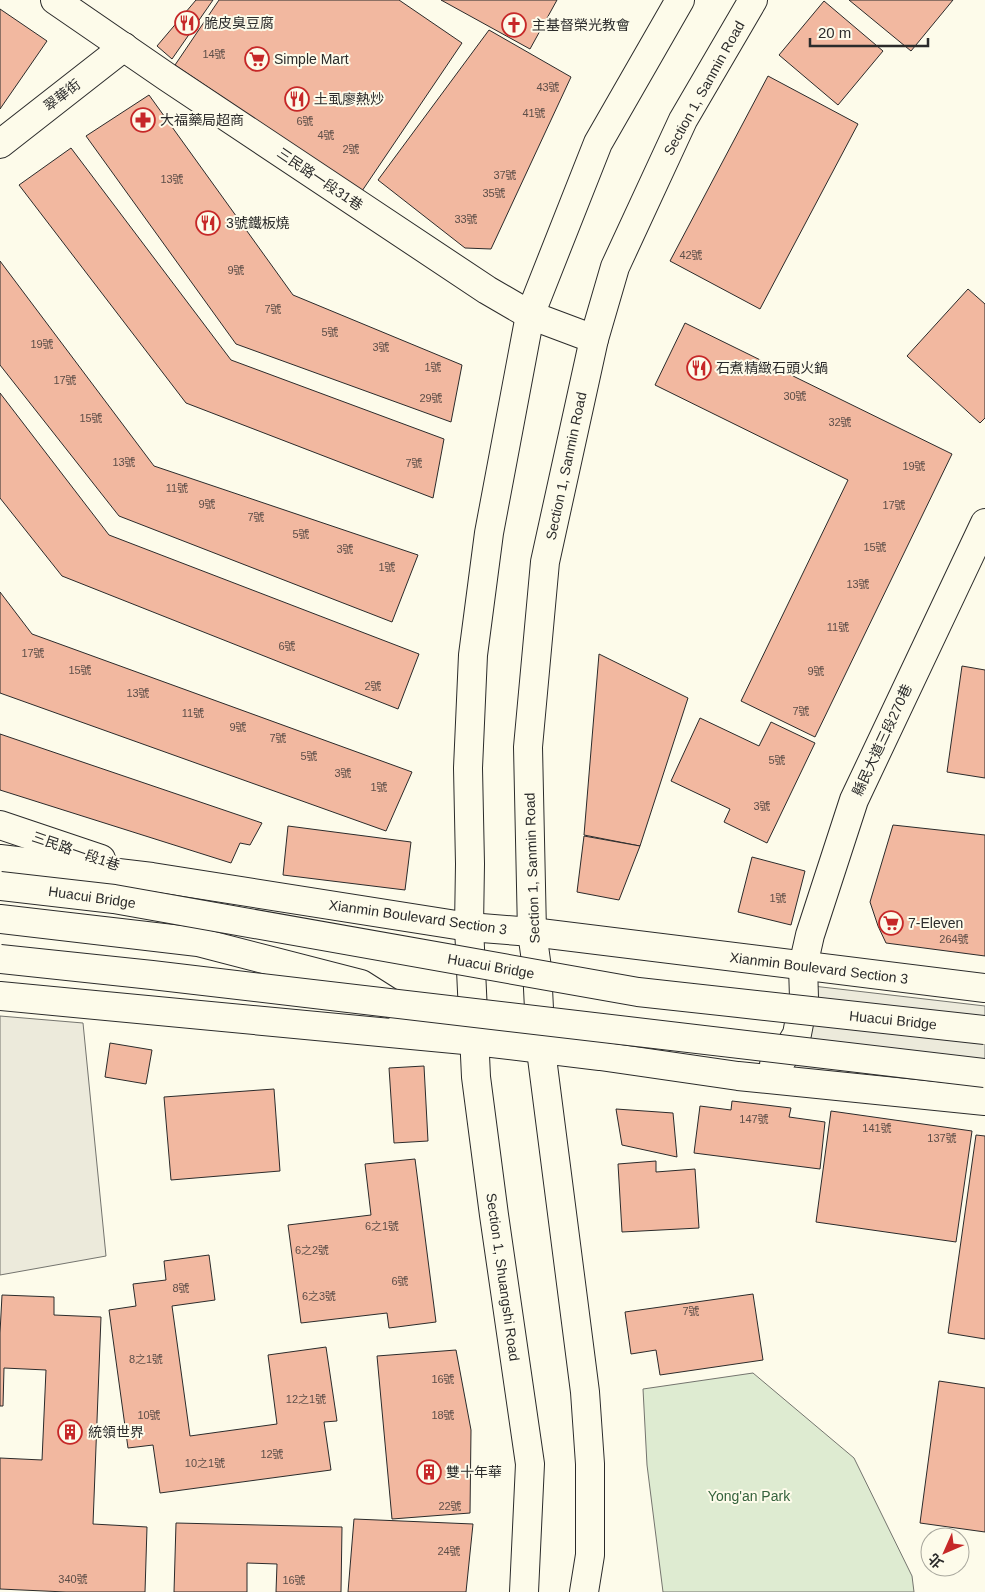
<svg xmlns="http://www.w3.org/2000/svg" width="985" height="1592" viewBox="0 0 985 1592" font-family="Arial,'Noto Sans TC',sans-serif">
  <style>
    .green { fill: #deebd1; stroke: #74746e }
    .parking { fill: #eceadb; stroke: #74746e }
    .building { fill: #f2b8a0; stroke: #2b2b2b }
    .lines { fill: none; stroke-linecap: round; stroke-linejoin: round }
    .minor-casing { stroke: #2b2b2b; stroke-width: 30 }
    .highway-casing { stroke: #2b2b2b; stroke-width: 30 }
    .minor { stroke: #fdfbea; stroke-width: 28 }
    .highway { stroke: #fdfbea; stroke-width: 28 }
    .highway-bridge-casing { stroke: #2b2b2b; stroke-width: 30; stroke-linecap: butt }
    .highway-bridge { stroke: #fdfbea; stroke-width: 28 }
    .labels { text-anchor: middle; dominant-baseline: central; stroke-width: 4; stroke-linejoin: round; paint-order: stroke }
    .number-label { font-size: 11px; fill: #5d4e48 }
    .poi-label { font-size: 14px; fill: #2b2b2b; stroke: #fdfbea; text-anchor: start }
    .street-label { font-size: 14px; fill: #2b2b2b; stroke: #fdfbea }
    .park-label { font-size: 14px; fill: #34623c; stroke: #fdfbea }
  </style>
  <rect width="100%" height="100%" fill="#fdfbea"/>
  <path class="green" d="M 753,1373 L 854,1458 L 912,1576 L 914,1592 L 663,1592 L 647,1465 L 643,1389 Z"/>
  <g class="parking">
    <path d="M 813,986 L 985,1006 L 985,1088 L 786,1068 Z"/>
    <path d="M 0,1016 L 83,1023 L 106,1256 L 0,1275 Z"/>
  </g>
  <g class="building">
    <path d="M 196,0 L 213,0 L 172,59 L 157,46 Z"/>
    <path d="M 219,0 L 399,0 L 462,43 L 362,191 L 175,65 Z"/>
    <path d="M 441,0 L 557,0 L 530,49 Z"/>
    <path d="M 849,0 L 953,0 L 911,51 Z"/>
    <path d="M 824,1 L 883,51 L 838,105 L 779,55 Z"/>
    <path d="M 0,9 L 47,41 L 0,109 Z"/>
    <path d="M 489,30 L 571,77 L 491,249 L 465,248 L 378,180 Z"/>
    <path d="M 768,76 L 858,124 L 760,309 L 670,261 Z"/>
    <path d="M 149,95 L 293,295 L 462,365 L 451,422 L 236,344 L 86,136 Z"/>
    <path d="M 71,148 L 231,360 L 444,439 L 433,498 L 186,403 L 19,185 Z"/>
    <path d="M 0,261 L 154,466 L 418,555 L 392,622 L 119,516 L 0,365 Z"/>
    <path d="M 968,289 L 985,304 L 985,418 L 980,423 L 907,356 Z"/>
    <path d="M 685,323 L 952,454 L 815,737 L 741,701 L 848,480 L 655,385 Z"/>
    <path d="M 0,393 L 109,535 L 419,654 L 398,709 L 62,576 L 0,498 Z"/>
    <path d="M 0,592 L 32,634 L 412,772 L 386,831 L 0,693 Z"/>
    <path d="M 599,654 L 688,698 L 640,846 L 584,835 Z"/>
    <path d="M 962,666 L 985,670 L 985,778 L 947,772 Z"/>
    <path d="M 700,718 L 759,746 L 771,722 L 815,743 L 767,843 L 724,822 L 730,809 L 671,781 Z"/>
    <path d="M 0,734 L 262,823 L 250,845 L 240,843 L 231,863 L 0,790 Z"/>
    <path d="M 893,825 L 985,835 L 985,956 L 886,943 L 878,926 L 870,902 Z"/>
    <path d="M 288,826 L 411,842 L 405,890 L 283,875 Z"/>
    <path d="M 584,836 L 640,846 L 619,900 L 577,892 Z"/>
    <path d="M 752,857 L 805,871 L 791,925 L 738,912 Z"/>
    <path d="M 110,1043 L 152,1050 L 146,1084 L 105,1077 Z"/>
    <path d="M 424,1066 L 428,1141 L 394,1143 L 389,1068 Z"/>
    <path d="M 274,1089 L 280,1171 L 171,1180 L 164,1097 Z"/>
    <path d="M 732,1101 L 791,1108 L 789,1117 L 825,1122 L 820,1169 L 694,1153 L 700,1106 L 731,1110 Z"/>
    <path d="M 616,1109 L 673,1113 L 677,1157 L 622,1145 Z"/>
    <path d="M 831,1111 L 972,1131 L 956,1242 L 816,1222 Z"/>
    <path d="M 976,1135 L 985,1136 L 985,1339 L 948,1333 Z"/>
    <path d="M 415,1159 L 436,1322 L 389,1328 L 387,1313 L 301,1323 L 288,1225 L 371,1215 L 365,1164 Z"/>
    <path d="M 656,1161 L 656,1172 L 695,1169 L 699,1228 L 622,1232 L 618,1164 Z"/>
    <path d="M 209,1255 L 215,1300 L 172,1306 L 190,1436 L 277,1424 L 268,1355 L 326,1347 L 337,1421 L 324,1422 L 331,1470 L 160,1493 L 153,1445 L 128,1448 L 109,1310 L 136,1306 L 133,1284 L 166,1280 L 164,1261 Z"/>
    <path d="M 753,1294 L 763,1360 L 660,1375 L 656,1350 L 631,1354 L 625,1312 Z"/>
    <path d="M 2,1295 L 54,1297 L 54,1315 L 101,1317 L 93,1524 L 147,1527 L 145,1592 L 66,1592 L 0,1589 L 0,1458 L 42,1460 L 46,1370 L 4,1368 L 3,1406 L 0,1406 L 0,1333 Z"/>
    <path d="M 456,1350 L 471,1430 L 470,1513 L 392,1519 L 377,1356 Z"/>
    <path d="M 939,1381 L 985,1388 L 985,1532 L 920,1523 Z"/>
    <path d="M 354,1519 L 473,1524 L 466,1592 L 348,1592 Z"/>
    <path d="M 176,1523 L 342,1527 L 341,1592 L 276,1592 L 277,1564 L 247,1563 L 247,1592 L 174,1592 Z"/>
  </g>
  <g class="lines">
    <g class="minor-casing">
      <g id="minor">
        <path d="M 55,0 L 167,77 L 487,290 L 530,315 L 594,339"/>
        <path d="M 0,144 L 124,47"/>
        <path d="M 0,825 L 101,859"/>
        <path d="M 0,859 L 152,877 L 469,927 L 532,932 L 985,988"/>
        <path d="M 0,996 L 475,1041 L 600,1056 L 738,1076 L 985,1101"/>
        <path d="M 774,1065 L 780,1063 L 797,1034 L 804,998 L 803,966 L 810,935 L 854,800 L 985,523"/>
        <path d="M 524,1592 L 530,1464 L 494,1215 L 476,1077 L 469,927 L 470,864 L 468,768 L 473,655 L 489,533 L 530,315 L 598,143 L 680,0"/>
        <path d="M 584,1592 L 590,1555 L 590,1464 L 585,1392 L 541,1050 L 537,968 L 532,932 L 528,747 L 545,562 L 594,339 L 615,267 L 683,120 L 753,0"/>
      </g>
    </g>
    <g class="highway-casing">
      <path id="highway" d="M 0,919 L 198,942 L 361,984 L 413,1017 L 435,1027 L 475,1041"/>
    </g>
    <use href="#minor" class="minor"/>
    <use href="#highway" class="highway"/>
    <g class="highway-bridge-casing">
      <g id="highway-bridge">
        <path d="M 0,886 L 114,899 L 638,992 L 985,1030"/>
        <path d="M 0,959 L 152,975 L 985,1073"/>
      </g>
    </g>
    <use href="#highway-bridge" class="highway-bridge"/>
  </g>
  <defs>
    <g id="restaurant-ring" transform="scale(1.25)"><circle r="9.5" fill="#fdfbea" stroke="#c62828" stroke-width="1.5"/><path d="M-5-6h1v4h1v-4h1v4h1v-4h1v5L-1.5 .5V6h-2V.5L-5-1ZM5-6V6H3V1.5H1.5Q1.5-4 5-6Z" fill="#c62828"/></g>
    <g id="church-ring" transform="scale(1.25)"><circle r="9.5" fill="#fdfbea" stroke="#c62828" stroke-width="1.5"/><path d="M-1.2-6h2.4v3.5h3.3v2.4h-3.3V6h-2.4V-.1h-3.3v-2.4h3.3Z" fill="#c62828"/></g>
    <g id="supermarket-ring" transform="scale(1.25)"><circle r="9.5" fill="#fdfbea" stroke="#c62828" stroke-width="1.5"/><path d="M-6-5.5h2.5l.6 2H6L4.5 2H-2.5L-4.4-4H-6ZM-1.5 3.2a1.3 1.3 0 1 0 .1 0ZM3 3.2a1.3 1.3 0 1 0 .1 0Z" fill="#c62828"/></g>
    <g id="pharmacy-ring" transform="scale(1.25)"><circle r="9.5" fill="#fdfbea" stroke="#c62828" stroke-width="1.5"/><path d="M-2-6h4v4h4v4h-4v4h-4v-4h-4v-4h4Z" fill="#c62828"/></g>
    <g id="building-ring" transform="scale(1.25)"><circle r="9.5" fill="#fdfbea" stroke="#c62828" stroke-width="1.5"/><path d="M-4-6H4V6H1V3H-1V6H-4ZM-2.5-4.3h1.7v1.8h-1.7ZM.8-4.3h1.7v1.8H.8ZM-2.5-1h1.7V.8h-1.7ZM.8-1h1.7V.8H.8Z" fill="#c62828"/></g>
  </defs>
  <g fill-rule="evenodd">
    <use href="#restaurant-ring" x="187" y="23"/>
    <use href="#church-ring" x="514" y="25"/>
    <use href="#supermarket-ring" x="257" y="59"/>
    <use href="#restaurant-ring" x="297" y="99"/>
    <use href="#pharmacy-ring" x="143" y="120"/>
    <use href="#restaurant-ring" x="208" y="223"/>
    <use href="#restaurant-ring" x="699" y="368"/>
    <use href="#supermarket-ring" x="891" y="923"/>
    <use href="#building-ring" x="70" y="1432"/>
    <use href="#building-ring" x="429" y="1472"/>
  </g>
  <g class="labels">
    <g class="number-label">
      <text x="214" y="54">14號</text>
      <text x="548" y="87">43號</text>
      <text x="534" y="113">41號</text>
      <text x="305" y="121">6號</text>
      <text x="326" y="135">4號</text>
      <text x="351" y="149">2號</text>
      <text x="505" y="175">37號</text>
      <text x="172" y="179">13號</text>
      <text x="494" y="193">35號</text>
      <text x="466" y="219">33號</text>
      <text x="691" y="255">42號</text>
      <text x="236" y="270">9號</text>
      <text x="273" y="309">7號</text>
      <text x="330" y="332">5號</text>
      <text x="42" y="344">19號</text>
      <text x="381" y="347">3號</text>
      <text x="433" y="367">1號</text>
      <text x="65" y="380">17號</text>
      <text x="795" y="396">30號</text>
      <text x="431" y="398">29號</text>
      <text x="91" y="418">15號</text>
      <text x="840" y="422">32號</text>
      <text x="124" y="462">13號</text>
      <text x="414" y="463">7號</text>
      <text x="914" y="466">19號</text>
      <text x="177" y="488">11號</text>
      <text x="207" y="504">9號</text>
      <text x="894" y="505">17號</text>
      <text x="256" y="517">7號</text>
      <text x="301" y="534">5號</text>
      <text x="875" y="547">15號</text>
      <text x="345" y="549">3號</text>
      <text x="387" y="567">1號</text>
      <text x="858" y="584">13號</text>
      <text x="838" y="627">11號</text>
      <text x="287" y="646">6號</text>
      <text x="33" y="653">17號</text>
      <text x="80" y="670">15號</text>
      <text x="816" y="671">9號</text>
      <text x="373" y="686">2號</text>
      <text x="138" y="693">13號</text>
      <text x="801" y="711">7號</text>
      <text x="193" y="713">11號</text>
      <text x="238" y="727">9號</text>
      <text x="278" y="738">7號</text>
      <text x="309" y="756">5號</text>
      <text x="777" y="760">5號</text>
      <text x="343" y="773">3號</text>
      <text x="379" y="787">1號</text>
      <text x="762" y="806">3號</text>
      <text x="778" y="898">1號</text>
      <text x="954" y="939">264號</text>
      <text x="754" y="1119">147號</text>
      <text x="877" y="1128">141號</text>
      <text x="942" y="1138">137號</text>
      <text x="382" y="1226">6之1號</text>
      <text x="312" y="1250">6之2號</text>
      <text x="400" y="1281">6號</text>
      <text x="181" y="1288">8號</text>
      <text x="319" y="1296">6之3號</text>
      <text x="691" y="1311">7號</text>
      <text x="146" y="1359">8之1號</text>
      <text x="443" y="1379">16號</text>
      <text x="306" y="1399">12之1號</text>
      <text x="149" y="1415">10號</text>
      <text x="443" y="1415">18號</text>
      <text x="272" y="1454">12號</text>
      <text x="205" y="1463">10之1號</text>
      <text x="450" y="1506">22號</text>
      <text x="449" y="1551">24號</text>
      <text x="73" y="1579">340號</text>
      <text x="294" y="1580">16號</text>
    </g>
    <g class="poi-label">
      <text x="204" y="23">脆皮臭豆腐</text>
      <text x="532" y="25">主基督榮光教會</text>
      <text x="274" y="59">Simple Mart</text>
      <text x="314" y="99">土虱廖熱炒</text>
      <text x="160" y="120">大福藥局超商</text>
      <text x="226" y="223">3號鐵板燒</text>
      <text x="716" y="368">石煮精緻石頭火鍋</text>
      <text x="908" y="923">7-Eleven</text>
      <text x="88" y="1432">統領世界</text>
      <text x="446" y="1472">雙十年華</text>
    </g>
    <g class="street-label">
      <text transform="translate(704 88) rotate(-61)">Section 1, Sanmin Road</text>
      <text transform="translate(62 95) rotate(-38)">翠華街</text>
      <text transform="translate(320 179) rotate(34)">三民路一段31巷</text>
      <text transform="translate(566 466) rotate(-78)">Section 1, Sanmin Road</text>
      <text transform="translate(882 740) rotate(-65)">縣民大道三段270巷</text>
      <text transform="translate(76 851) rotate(19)">三民路一段1巷</text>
      <text transform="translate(532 868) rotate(-92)">Section 1, Sanmin Road</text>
      <text transform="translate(92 897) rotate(8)">Huacui Bridge</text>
      <text transform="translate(418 917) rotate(8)">Xianmin Boulevard Section 3</text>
      <text transform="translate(491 966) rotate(10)">Huacui Bridge</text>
      <text transform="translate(819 968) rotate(7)">Xianmin Boulevard Section 3</text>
      <text transform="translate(893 1020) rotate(6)">Huacui Bridge</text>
      <text transform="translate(503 1277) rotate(82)">Section 1, Shuangshi Road</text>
    </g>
    <g class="park-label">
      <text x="749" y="1496">Yong'an Park</text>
    </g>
  </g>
  <g transform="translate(945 1552) rotate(225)"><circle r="24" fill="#fdfbea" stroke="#a9a89e"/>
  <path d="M0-4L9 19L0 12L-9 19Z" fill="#c62828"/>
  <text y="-8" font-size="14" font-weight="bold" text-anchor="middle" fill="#2b2b2b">北</text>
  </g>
  <path d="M810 38v8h118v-8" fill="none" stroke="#2b2b2b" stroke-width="2.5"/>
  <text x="818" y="38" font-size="15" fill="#2b2b2b" stroke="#fdfbea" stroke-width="4" paint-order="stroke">20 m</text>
</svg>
